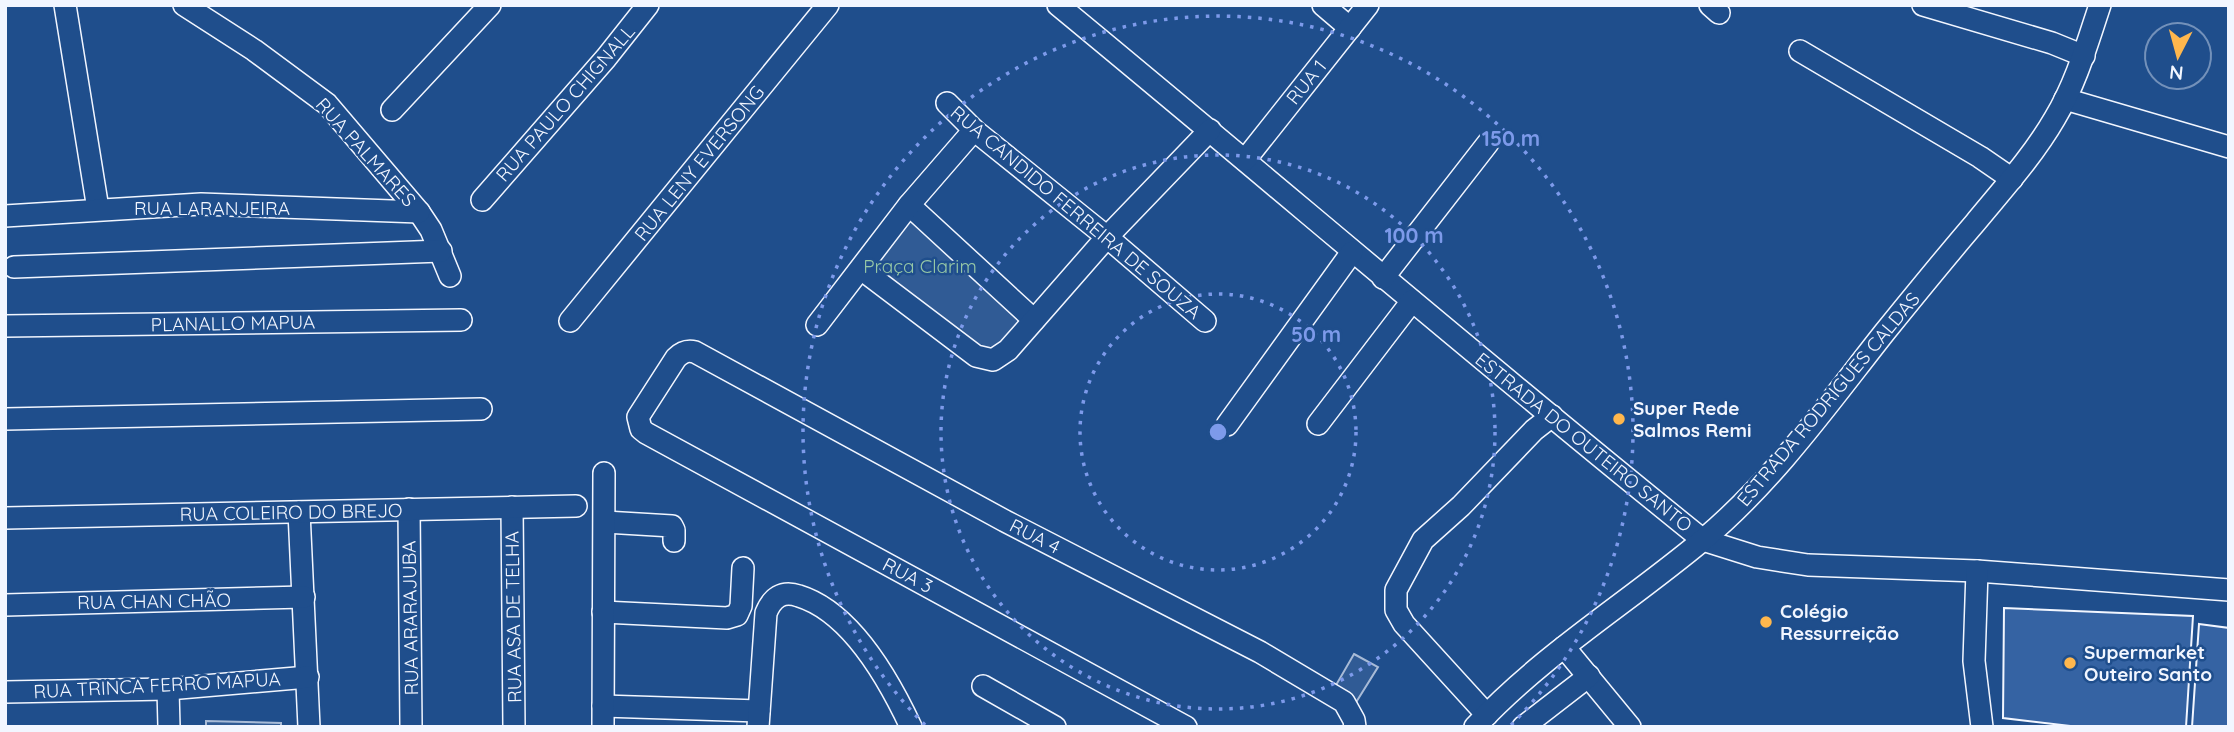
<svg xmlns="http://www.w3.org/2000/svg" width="2234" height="732" viewBox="0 0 2234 732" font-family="Quicksand,sans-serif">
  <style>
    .built { fill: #305b95; stroke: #a8bbd7; stroke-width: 2 }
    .building { fill: #3563a3; stroke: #f2f6ff; stroke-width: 2 }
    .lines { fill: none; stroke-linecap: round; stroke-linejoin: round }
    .minor-casing { stroke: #f2f6ff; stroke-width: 24 }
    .minor { stroke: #1f4e8c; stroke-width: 21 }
    .ring { fill: none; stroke: #7d9aea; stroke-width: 3.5; stroke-dasharray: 3.5 7 }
    .poi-dot { fill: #ffb74d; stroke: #1f4e8c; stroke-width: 2.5 }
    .labels { text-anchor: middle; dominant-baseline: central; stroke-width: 5; stroke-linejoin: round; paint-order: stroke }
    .street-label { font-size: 19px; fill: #f2f6ff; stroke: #1f4e8c }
    .park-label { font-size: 19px; fill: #97c8a6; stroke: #1f4e8c }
    .poi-label { font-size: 19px; font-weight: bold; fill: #f2f6ff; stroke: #1f4e8c; text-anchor: start }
    .centre { fill: #7d9aea; stroke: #1f4e8c; stroke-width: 3.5 }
    .ring-label { font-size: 21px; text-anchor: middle; font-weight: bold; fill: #7d9aea; stroke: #1f4e8c; stroke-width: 5; stroke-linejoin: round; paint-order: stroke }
  </style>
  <rect width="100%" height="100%" fill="#1f4e8c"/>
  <g class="built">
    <path d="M 909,205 L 1034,320 L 993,360 L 861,269 Z"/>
    <path d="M 1354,654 L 1378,667 L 1355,704 L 1332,692 Z"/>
    <path d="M 206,721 L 281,723 L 281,727 L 206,727 Z"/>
  </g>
  <g class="building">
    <path d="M 2004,608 L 2193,616 L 2186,727 L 2079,727 L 2003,718 Z"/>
    <path d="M 2199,624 L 2229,628 L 2229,727 L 2192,727 Z"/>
  </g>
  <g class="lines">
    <g class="minor-casing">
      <g id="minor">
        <path d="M 65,5 L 98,209"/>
        <path d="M 184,5 L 254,50 L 327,104 L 419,212 L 431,230 L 450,276"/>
        <path d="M 1058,5 C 1274,183 1485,365 1703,540 L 1757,557 L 1808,565 L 1977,571 L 2229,590"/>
        <path d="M 1323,5 L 1350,28"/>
        <path d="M 1710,5 L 1719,13"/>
        <path d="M 1923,5 L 2052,43 L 2084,56"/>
        <path d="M 1800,51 L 1980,157 L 2012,179"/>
        <path d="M 2065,99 L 2229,147"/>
        <path d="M 947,103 L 974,130 L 1107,237 L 1205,321"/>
        <path d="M 392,110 L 490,5"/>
        <path d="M 1245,160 L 1368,5"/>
        <path d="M 482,200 L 606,58 L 648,5"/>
        <path d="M 909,205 L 1034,320"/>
        <path d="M 5,216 L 201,204 L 419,212"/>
        <path d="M 14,267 L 441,251"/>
        <path d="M 861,269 L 976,356 L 993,360 L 1008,350 L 1107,237 L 1210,130"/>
        <path d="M 1383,278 L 1488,143"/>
        <path d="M 570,321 L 828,5"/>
        <path d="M 817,325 L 909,205 L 974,130"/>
        <path d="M 5,326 L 461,320"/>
        <path d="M 5,419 L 481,409"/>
        <path d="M 1318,424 L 1412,301"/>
        <path d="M 1227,425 L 1352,252"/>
        <path d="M 512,507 L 514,727"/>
        <path d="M 409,509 L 411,727"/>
        <path d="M 299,512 L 309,727"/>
        <path d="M 5,518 L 576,506"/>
        <path d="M 605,522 L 672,526 L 674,530 L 674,541"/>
        <path d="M 1977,571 L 1974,661 L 1982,727"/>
        <path d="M 5,605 L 304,597"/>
        <path d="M 603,612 L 727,618 L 737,615 L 741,606 L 743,568"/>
        <path d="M 1564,647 L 1630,727"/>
        <path d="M 983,686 L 1055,727"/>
        <path d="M 168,689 L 169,727"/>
        <path d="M 5,692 L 168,689 L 308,677"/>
        <path d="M 603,706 L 759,711"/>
        <path d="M 1487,715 L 1404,624 L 1396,610 L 1396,590 L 1423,540 L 1461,506 L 1534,430 L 1552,416"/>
        <path d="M 603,727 L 604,473"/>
        <path d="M 758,727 L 766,613 C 772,598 782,590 799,596 C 851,612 889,680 911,727"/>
        <path d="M 1186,727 L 646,433 L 641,429 L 638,417 L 676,358 C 682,352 687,350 695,352 L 1005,521 L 1260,652 L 1344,702 L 1354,720 L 1355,727"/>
        <path d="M 1475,727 C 1543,654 1629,602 1704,539 C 1774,480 1828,404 1884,333 C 1914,296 1944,259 1975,223 C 2003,189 2033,156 2055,118 C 2076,83 2087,44 2100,5"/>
        <path d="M 1523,727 L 1589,676"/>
      </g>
    </g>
    <use href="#minor" class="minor"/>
  </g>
  <g class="ring">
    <circle cx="1218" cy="432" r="138"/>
    <circle cx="1218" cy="432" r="277"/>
    <path d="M925 725A415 415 0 1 1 1511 725"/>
  </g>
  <g class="poi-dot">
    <circle cx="1619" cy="419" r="7"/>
    <circle cx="1766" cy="622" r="7"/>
    <circle cx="2070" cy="663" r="7"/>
  </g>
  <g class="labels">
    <g class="street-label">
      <text transform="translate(1306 82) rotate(-51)">RUA 1</text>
      <text transform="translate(565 103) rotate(-49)">RUA PAULO CHIGNALL</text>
      <text transform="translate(366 152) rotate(48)">RUA PALMARES</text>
      <text transform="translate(699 163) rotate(-51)">RUA LENY EVERSONG</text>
      <text x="212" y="208">RUA LARANJEIRA</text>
      <text transform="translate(1076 212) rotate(40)">RUA CANDIDO FERREIRA DE SOUZA</text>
      <text transform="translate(233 323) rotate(-1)">PLANALLO MAPUA</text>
      <text transform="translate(1828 399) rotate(-50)">ESTRADA RODRIGUES CALDAS</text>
      <text transform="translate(1584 442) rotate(39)">ESTRADA DO OUTEIRO SANTO</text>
      <text transform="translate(291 512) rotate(-1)">RUA COLEIRO DO BREJO</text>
      <text transform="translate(1035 536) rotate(27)">RUA 4</text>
      <text transform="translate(908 575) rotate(28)">RUA 3</text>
      <text transform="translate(154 601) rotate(-1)">RUA CHAN CHÃO</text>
      <text transform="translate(513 617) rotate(-91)">RUA ASA DE TELHA</text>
      <text transform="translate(410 618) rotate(-91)">RUA ARARAJUBA</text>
      <text transform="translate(157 685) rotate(-3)">RUA TRINCA FERRO MAPUA</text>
    </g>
    <g class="park-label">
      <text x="920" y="266">Praça Clarim</text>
    </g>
    <g class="poi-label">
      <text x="1633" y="408">Super Rede<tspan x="1633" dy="22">Salmos Remi</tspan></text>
      <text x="1780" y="611">Colégio<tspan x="1780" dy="22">Ressurreição</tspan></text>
      <text x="2084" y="652">Supermarket<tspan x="2084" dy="22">Outeiro Santo</tspan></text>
    </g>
  </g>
  <circle cx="1218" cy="432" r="10" class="centre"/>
  <g class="ring-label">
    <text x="1511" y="146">150 m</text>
    <text x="1414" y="243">100 m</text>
    <text x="1316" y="342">50 m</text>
  </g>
  <rect width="2234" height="732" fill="none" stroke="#f2f6ff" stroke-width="14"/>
  <g transform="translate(2178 56) rotate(186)"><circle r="33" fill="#1f4e8c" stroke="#7391ba" stroke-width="2"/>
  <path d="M0-5L12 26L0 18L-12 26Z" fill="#ffb74d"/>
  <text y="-10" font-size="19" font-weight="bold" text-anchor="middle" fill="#f2f6ff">N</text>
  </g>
</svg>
